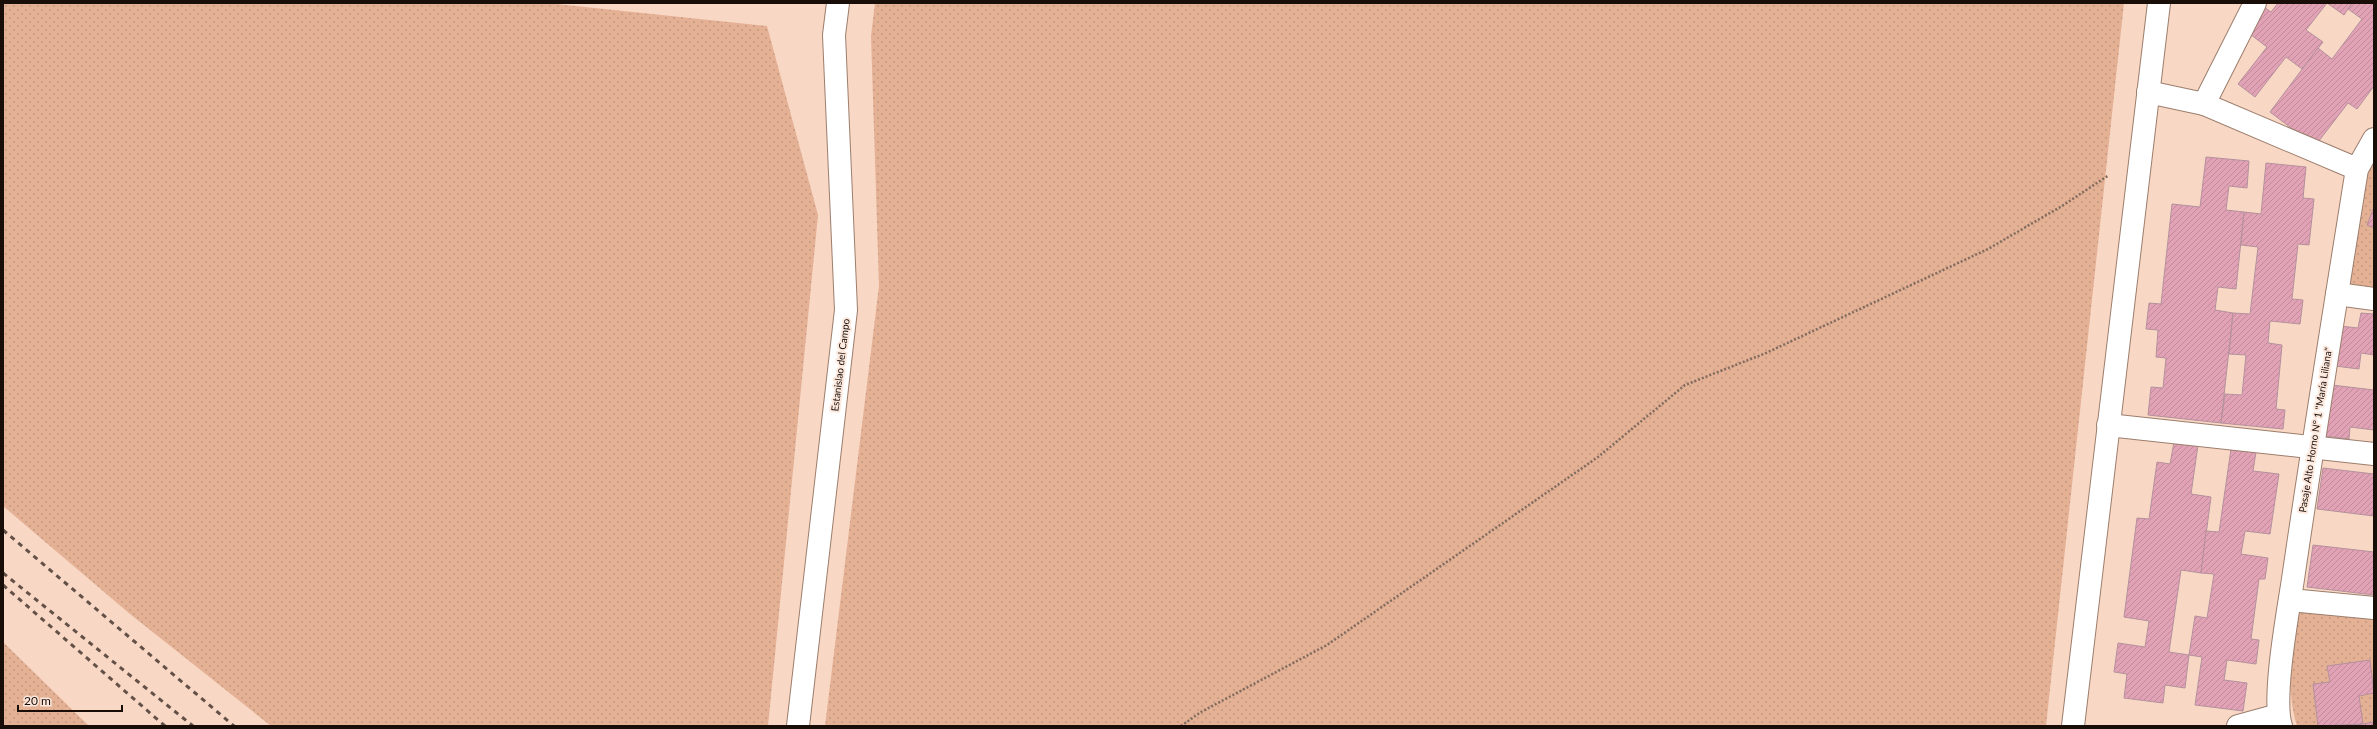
<svg xmlns="http://www.w3.org/2000/svg" width="2377" height="729" viewBox="0 0 2377 729" font-family="Lato,sans-serif">
  <style>
    .green { fill: url(#green-dots) }
    .building { fill: url(#building-hatch); stroke: #b5919c }
    .lines { fill: none; stroke-linecap: round; stroke-linejoin: round }
    .minor-casing { stroke: #9c7e6d; stroke-width: 24 }
    .path { stroke: #816b5f; stroke-width: 2.5; stroke-dasharray: 2 2; stroke-linecap: butt }
    .minor { stroke: #fff; stroke-width: 22 }
    .rail { stroke: #635147; stroke-width: 3; stroke-dasharray: 5 5; stroke-linecap: butt }
    .labels { text-anchor: middle; dominant-baseline: central; stroke-width: 4; stroke-linejoin: round; paint-order: stroke }
    .street-label { font-size: 10px; fill: #180d07; stroke: #fce8dd }
  </style>
  <defs>
    <pattern id="green-dots" width="8" height="8" patternUnits="userSpaceOnUse"><rect width="8" height="8" fill="#e4b195"/><path d="M2 2h.1M6 6h.1" fill="none" stroke="#c3977f" stroke-width="1.8" stroke-linecap="round"/></pattern>
    <pattern id="building-hatch" width="6" height="6" patternUnits="userSpaceOnUse"><rect width="6" height="6" fill="#e1a2b6"/><path d="M-1 1l2-2M0 6l6-6M5 7l2-2" fill="none" stroke="#c08a9b"/></pattern>
  </defs>
  <rect width="100%" height="100%" fill="#f9d7c5"/>
  <g class="green">
    <path d="M 3,3 L 547,3 L 767,26 L 818,215 L 768,726 L 271,726 L 130,614 L 3,506 Z"/>
    <path d="M 875,3 L 2124,3 L 2046,726 L 825,726 L 879,286 L 871,36 Z"/>
    <path d="M 2374,152 L 2374,287 L 2344,283 L 2364,171 Z"/>
    <path d="M 2298,610 L 2374,618 L 2374,726 L 2297,726 C 2285,688 2292,648 2298,610 Z"/>
    <path d="M 3,642 L 89,726 L 3,726 Z"/>
  </g>
  <g class="building">
    <path d="M 2278,3 L 2327,3 L 2306,30 L 2323,42 L 2302,69 L 2286,57 L 2255,97 L 2238,84 L 2267,47 L 2246,31 L 2264,7 L 2271,12 Z"/>
    <path d="M 2327,3 L 2352,3 L 2344,15 Z"/>
    <path d="M 2352,3 L 2374,3 L 2374,86 L 2357,109 L 2348,103 L 2315,146 L 2270,112 L 2318,48 L 2332,59 L 2362,19 L 2348,9 Z"/>
    <path d="M 2206,157 L 2249,161 L 2247,188 L 2229,186 L 2226,210 L 2244,212 L 2236,289 L 2218,287 L 2215,310 L 2233,313 L 2221,423 L 2148,415 L 2151,387 L 2163,388 L 2166,358 L 2156,357 L 2158,330 L 2146,329 L 2149,303 L 2161,304 L 2172,204 L 2200,207 Z"/>
    <path d="M 2266,163 L 2306,167 L 2303,198 L 2314,199 L 2309,245 L 2298,244 L 2292,299 L 2303,300 L 2300,324 L 2270,321 L 2268,343 L 2282,345 L 2276,409 L 2285,410 L 2283,429 L 2221,423 L 2225,394 L 2242,395 L 2246,355 L 2229,354 L 2233,313 L 2250,314 L 2258,247 L 2241,245 L 2244,212 L 2261,214 Z"/>
    <path d="M 2374,207 L 2374,228 L 2367,225 Z"/>
    <path d="M 2361,313 L 2374,314 L 2374,355 L 2361,353 L 2359,369 L 2335,366 L 2340,326 L 2358,328 Z"/>
    <path d="M 2332,385 L 2374,390 L 2374,430 L 2350,427 L 2349,439 L 2325,436 Z"/>
    <path d="M 2174,442 L 2198,445 L 2191,494 L 2211,497 L 2201,573 L 2181,570 L 2169,652 L 2189,655 L 2185,688 L 2165,685 L 2163,703 L 2124,698 L 2127,674 L 2114,672 L 2118,643 L 2145,647 L 2149,621 L 2124,617 L 2137,518 L 2149,519 L 2157,462 L 2170,464 Z"/>
    <path d="M 2231,449 L 2256,452 L 2253,471 L 2279,474 L 2270,534 L 2245,531 L 2241,554 L 2268,558 L 2265,579 L 2259,579 L 2251,639 L 2259,640 L 2256,664 L 2227,660 L 2224,680 L 2247,683 L 2243,711 L 2195,705 L 2202,657 L 2189,655 L 2195,616 L 2207,618 L 2214,574 L 2201,573 L 2206,531 L 2219,532 Z"/>
    <path d="M 2323,468 L 2374,474 L 2374,516 L 2317,509 Z"/>
    <path d="M 2313,545 L 2374,552 L 2374,595 L 2307,587 Z"/>
    <path d="M 2370,660 L 2374,693 L 2359,696 L 2363,724 L 2318,726 L 2313,684 L 2330,682 L 2327,666 Z"/>
    <path d="M 2374,722 L 2374,726 L 2347,726 L 2363,724 Z"/>
  </g>
  <g class="lines">
    <g class="minor-casing">
      <g id="minor">
        <path d="M 2148,92 L 2204,104 L 2357,169"/>
        <path d="M 2204,104 L 2255,3"/>
        <path d="M 2337,294 L 2374,299"/>
        <path d="M 2108,425 L 2374,454"/>
        <path d="M 2290,600 L 2374,608"/>
        <path d="M 798,726 L 846,310 L 834,35 L 838,3"/>
        <path d="M 2073,726 L 2159,3"/>
        <path d="M 2238,726 L 2278,715"/>
        <path d="M 2281,726 C 2272,698 2288,612 2293,579 C 2313,442 2335,306 2357,169 L 2374,139"/>
      </g>
    </g>
    <path class="path" d="M 1181,726 L 1201,712 L 1327,645 L 1598,457 L 1685,385 L 1766,353 L 1988,249 L 2062,206 L 2109,175"/>
    <use href="#minor" class="minor"/>
    <g class="rail">
      <path d="M 3,530 L 234,726"/>
      <path d="M 3,573 L 193,726"/>
      <path d="M 3,585 L 165,726"/>
    </g>
  </g>
  <g class="labels">
    <g class="street-label">
      <text transform="translate(840 365) rotate(-83)">Estanislao del Campo</text>
      <text transform="translate(2315 430) rotate(-81)">Pasaje Alto Horno N° 1 "María Liliana"</text>
    </g>
  </g>
  <rect width="2377" height="729" fill="none" stroke="#180d07" stroke-width="8"/>
  <path d="M18 705v6h104v-6" fill="none" stroke="#180d07" stroke-width="2"/>
  <text x="24" y="705" font-size="12" fill="#180d07" stroke="#fce8dd" stroke-width="3" paint-order="stroke">20 m</text>
</svg>
